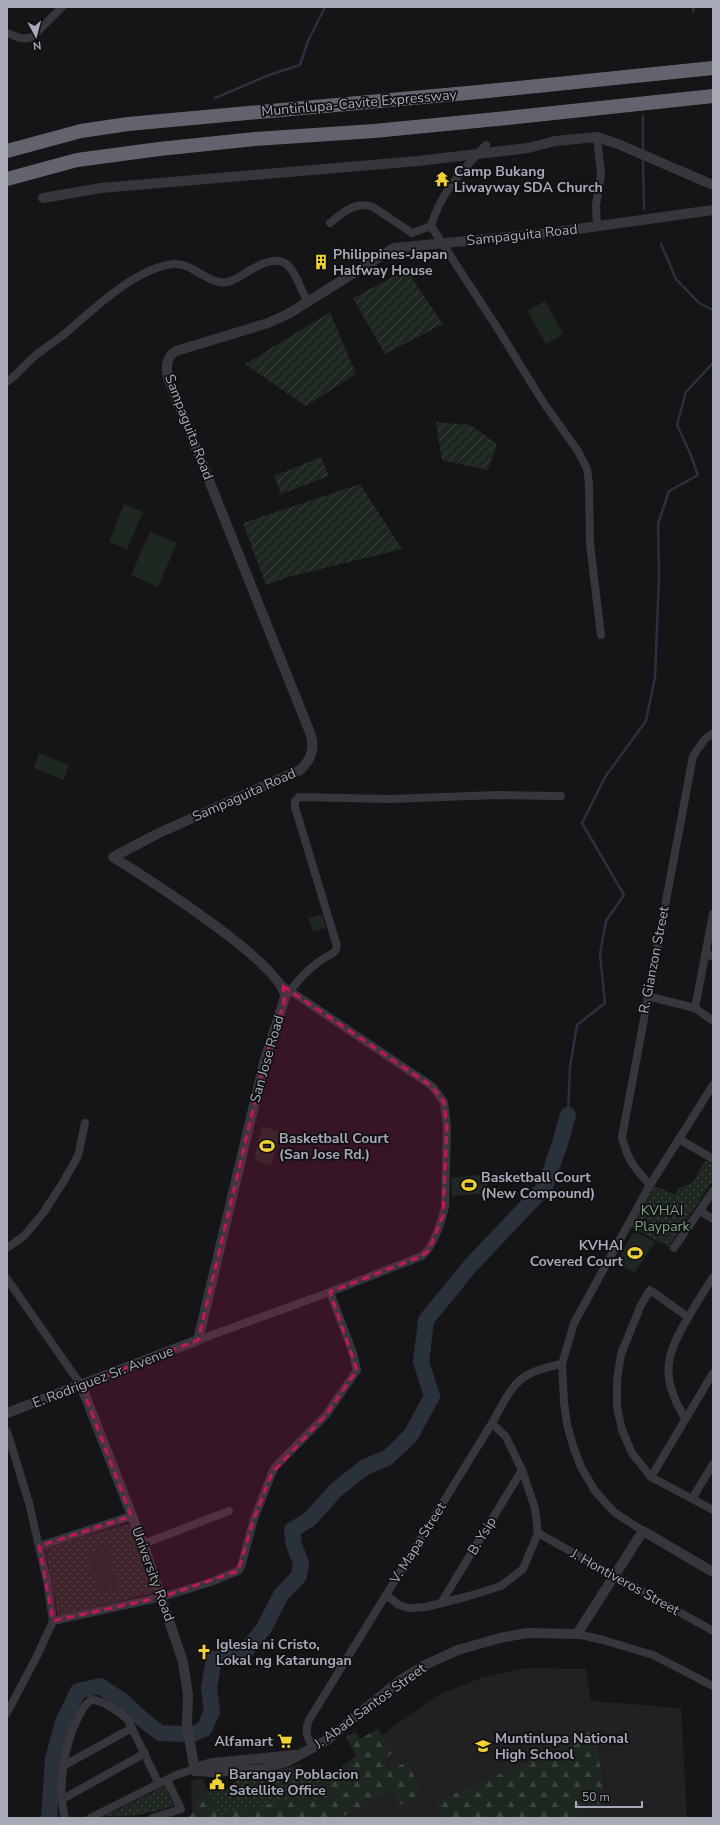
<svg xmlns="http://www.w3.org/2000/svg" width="720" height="1825" viewBox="0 0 720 1825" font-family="'Nunito Sans',sans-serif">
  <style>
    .built { fill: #212124 }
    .forest { fill: url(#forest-firs) }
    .park { fill: url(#park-dots) }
    .garden { fill: url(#garden-furrows) }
    .pitch { fill: #1f2721 }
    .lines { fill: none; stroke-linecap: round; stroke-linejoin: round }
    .stream { stroke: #2b313a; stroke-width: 2.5 }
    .river { stroke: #2b313a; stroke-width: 16 }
    .minor { stroke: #36363c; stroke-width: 8 }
    .tertiary { stroke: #36363c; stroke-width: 10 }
    .motorway { stroke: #62636d; stroke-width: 14 }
    .marked { fill: #c2185b; fill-opacity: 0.2; stroke: #c2185b; stroke-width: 3; stroke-dasharray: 8 5; stroke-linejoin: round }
    .labels { text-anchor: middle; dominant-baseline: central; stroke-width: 3.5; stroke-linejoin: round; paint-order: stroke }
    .street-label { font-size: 14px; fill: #a7a9b7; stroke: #101012 }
    .poi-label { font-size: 14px; font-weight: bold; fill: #a7a9b7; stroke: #101012; text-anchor: start }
    .park-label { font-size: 14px; fill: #7ea286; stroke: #101012 }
  </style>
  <defs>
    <pattern id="forest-firs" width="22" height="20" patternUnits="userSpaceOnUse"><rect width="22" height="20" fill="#1f2721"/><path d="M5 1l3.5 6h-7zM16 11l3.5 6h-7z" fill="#3d443f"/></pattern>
    <pattern id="park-dots" width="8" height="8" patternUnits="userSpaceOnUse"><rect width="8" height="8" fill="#1f2721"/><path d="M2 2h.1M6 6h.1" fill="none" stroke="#3d443f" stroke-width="1.8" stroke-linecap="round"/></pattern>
    <pattern id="garden-furrows" width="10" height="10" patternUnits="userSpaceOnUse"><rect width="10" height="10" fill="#1f2721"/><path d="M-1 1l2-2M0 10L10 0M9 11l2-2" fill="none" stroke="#3d443f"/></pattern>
  </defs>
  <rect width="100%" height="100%" fill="#151517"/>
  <g class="built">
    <path d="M 523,1668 L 586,1669 L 591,1701 L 681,1708 L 687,1818 L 218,1818 L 315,1790 L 350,1765 L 391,1728 L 440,1694 L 481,1678 Z"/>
    <path d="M 203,1778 L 217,1818 L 192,1818 L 191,1780 Z"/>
  </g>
  <g class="forest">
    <path d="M 594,1725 L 605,1801 L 573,1818 L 442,1818 L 435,1802 L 582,1739 Z"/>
    <path d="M 378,1729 L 392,1753 L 384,1759 L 388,1771 L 408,1761 L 421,1795 L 405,1804 L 397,1804 L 392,1790 L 340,1818 L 188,1818 L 197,1809 L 194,1798 L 209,1791 L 218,1815 L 309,1790 L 356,1756 L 346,1737 L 355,1732 L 360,1739 Z"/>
  </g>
  <g class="park">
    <path d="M 705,1161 L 713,1165 L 713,1180 L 669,1247 L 631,1227 L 655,1186 L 675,1195 L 679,1188 L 693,1182 Z"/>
    <path d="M 131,1523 L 157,1592 L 58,1616 L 45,1547 Z"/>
    <path d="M 300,1765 L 303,1770 L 314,1771 L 321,1781 C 292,1802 252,1808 218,1815 L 209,1791 L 229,1788 L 241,1774 L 261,1774 Z"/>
    <path d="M 165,1786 L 174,1806 C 150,1813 129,1818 104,1816 Z"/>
  </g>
  <g class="garden">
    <path d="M 406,270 L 443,324 L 385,354 L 353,298 Z"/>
    <path d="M 330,312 L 356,374 L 306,406 L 245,364 Z"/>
    <path d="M 436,422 L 470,425 L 497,444 L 488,470 L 442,460 Z"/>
    <path d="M 321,457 L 329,476 L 281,494 L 274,476 Z"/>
    <path d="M 360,484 L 402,549 L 288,577 L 266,585 L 243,523 Z"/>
  </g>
  <g class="pitch">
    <path d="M 545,301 L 563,334 L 546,344 L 527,311 Z"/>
    <path d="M 124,504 L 143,512 L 127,549 L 109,542 Z"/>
    <path d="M 150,532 L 177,543 L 158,587 L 131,575 Z"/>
    <path d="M 39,753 L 69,765 L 64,780 L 34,768 Z"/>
    <path d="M 322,914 L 326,928 L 313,931 L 308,918 Z"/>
    <path d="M 262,1126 L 281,1132 L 271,1166 L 254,1160 Z"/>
    <path d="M 487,1174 L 488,1193 L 452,1196 L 451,1178 Z"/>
    <path d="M 634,1231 L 655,1242 L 634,1273 L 616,1263 Z"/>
    <path d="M 110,1548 L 117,1588 L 97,1591 L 90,1552 Z"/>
  </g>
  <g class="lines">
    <g class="stream">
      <path d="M 693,11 L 694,7"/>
      <path d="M 215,98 L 269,75 L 300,65 L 308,41 L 325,7"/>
      <path d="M 643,116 L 643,151"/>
      <path d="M 643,158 L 644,209"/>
      <path d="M 661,244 L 676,279 L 699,303 L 713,310"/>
      <path d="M 568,1115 L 570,1067 L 577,1025 L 605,1003 L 600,954 L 606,921 L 624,895 L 582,823 L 605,777 L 646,721 L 655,677 L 659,576 L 658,524 L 669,491 L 698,475 L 690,453 L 677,425 L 686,392 L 713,363"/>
    </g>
    <g class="river">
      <path d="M 193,1734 L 204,1729 L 212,1712 L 209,1688 L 214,1659 L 243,1654 L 264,1628 L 281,1595 L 299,1576 L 301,1563 L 294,1545 L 292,1530 L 310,1519 L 336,1490 L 365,1467 L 387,1458 L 401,1445 L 411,1435 L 432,1396 L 421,1362 L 426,1320 L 471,1265 L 545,1187 L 560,1143 L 568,1115"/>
      <path d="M 49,1818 L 53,1759 L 63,1722 L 78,1691 L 100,1686 L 124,1702 L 142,1719 L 160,1733 L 182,1734"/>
    </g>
    <g class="minor">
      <path d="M 7,33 C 16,36 23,41 32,37 L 62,7"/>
      <path d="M 486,145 C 462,171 442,190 431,226 L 500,332 L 543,402 L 578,451 L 587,469 L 589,483 L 590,544 L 601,635"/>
      <path d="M 330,223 C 343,212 355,201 373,207 L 412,233"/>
      <path d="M 597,226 L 596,205 L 601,175 L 597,137"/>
      <path d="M 412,233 L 431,226"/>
      <path d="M 7,382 C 17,374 26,364 36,355 C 46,347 58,340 68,331 C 95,308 137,267 174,264 C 194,263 209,286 228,282 C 236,280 245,273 252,269 C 291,247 292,272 308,303"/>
      <path d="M 705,954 L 713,956"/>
      <path d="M 289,992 C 299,979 312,965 326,957 C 331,954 336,953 337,946 L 295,807 L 295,801 L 299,797 L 390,799 L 497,795 L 561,796"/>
      <path d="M 647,996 L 695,1008 L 713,1021"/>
      <path d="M 695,1008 L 713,914"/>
      <path d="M 679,1139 L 713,1159"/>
      <path d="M 650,1185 C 635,1169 627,1159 622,1137 L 693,756 L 705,739 L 713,733"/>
      <path d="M 700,1211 L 713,1219"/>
      <path d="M 7,1248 L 24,1236 L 44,1212 L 62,1184 L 78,1156 L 85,1123"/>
      <path d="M 674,1248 L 713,1191"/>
      <path d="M 7,1279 L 81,1385"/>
      <path d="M 688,1317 L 650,1290 L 641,1305 L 621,1354 L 617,1381 L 617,1407 L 622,1430 L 632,1453 L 651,1477 L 713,1510"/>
      <path d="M 198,1340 L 330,1292 L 422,1256 C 433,1248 442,1221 445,1207 L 447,1127 L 444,1102 L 432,1086 L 283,986"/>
      <path d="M 685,1418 C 675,1402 666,1382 669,1362 C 672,1338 700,1299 713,1277"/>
      <path d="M 7,1431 L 29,1503 L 47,1581 L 53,1621 L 38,1654 L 7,1713"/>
      <path d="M 651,1477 L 713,1373"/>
      <path d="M 692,1499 L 713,1464"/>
      <path d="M 643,1531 L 614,1512 L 595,1491 L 581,1467 L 573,1446 L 567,1424 L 564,1402 L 562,1364 L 574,1323 L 596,1283 L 650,1185 L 713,1085"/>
      <path d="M 538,1533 L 713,1631"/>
      <path d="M 143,1544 L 229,1511"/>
      <path d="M 39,1546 L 131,1516"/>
      <path d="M 386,1595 L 399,1605 L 408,1608 L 426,1607 L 469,1596 L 501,1586 L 523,1569 L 538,1533 L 535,1508 L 522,1470 L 506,1437 L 492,1423"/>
      <path d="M 441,1603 L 522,1470"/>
      <path d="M 53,1621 L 162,1597 L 208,1583 L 238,1571 L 241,1567 L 254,1519 L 272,1473 L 275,1467 L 326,1415 L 357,1370 L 353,1353 L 330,1292"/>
      <path d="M 577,1634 L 603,1640 L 653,1655 L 713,1686"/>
      <path d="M 314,1748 C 307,1738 304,1732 309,1720 L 492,1423 C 514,1384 515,1373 562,1364"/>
      <path d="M 63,1766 L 132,1728"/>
      <path d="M 63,1799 L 145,1753"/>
      <path d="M 65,1818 C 57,1787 64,1744 79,1716 C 82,1710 85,1703 92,1700 C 101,1699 121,1713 128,1720 L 159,1784"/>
      <path d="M 90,1818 L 176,1775 L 194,1769"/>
      <path d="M 152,1818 L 181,1809 L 167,1780"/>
    </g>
    <g class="tertiary">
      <path d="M 43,198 L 101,188 L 418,161 L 528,148 L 555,141 L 597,137 L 618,144 L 713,185"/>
      <path d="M 81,1385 L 143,1544 L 183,1662 L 188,1695 L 187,1726 L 195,1771 L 212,1772 L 261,1769 L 286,1762 L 327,1740 L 402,1679 L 427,1664 L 458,1650 L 500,1638 L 527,1633 L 577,1634 L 643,1531 L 713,1572"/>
      <path d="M 7,1413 L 198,1340 L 264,1063 L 285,997 C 285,965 143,876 113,857 L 159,833 L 300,770 C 310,761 315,749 311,735 L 168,378 C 166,367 166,357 176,351 L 268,323 L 288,314 L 394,248 L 549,233 L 713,210"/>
      <path d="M 195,1768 L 212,1763 L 294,1755"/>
    </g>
    <g class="motorway">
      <path d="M 7,151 L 81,131 L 128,124 L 478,92 L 713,68"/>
      <path d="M 7,179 L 77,160 L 159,149 L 255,139 L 374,131 L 507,118 L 713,96"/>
    </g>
  </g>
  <path class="marked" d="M 283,986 L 432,1086 L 444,1102 L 447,1127 L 443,1216 L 429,1250 L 422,1256 L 330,1292 L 357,1370 L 326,1415 L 272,1473 L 254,1519 L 238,1571 L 162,1597 L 53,1621 L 39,1546 L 131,1516 L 81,1385 L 198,1340 L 264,1063 L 284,1002 Z"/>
  <defs>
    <g id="temple-bare" transform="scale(1.2)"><path d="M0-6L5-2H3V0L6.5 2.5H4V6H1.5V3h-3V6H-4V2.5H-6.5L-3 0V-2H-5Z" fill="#f0d134" stroke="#101012" stroke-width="2.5" paint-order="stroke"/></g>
    <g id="building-bare" transform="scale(1.2)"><path d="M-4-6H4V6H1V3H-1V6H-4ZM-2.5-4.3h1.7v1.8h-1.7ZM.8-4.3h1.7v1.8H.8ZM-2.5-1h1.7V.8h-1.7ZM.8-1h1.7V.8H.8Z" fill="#f0d134" stroke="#101012" stroke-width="2.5" paint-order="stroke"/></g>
    <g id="stadium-bare" transform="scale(1.2)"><path d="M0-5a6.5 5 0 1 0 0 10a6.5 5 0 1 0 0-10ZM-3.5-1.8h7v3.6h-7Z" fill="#f0d134" stroke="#101012" stroke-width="2.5" paint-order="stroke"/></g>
    <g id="church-bare" transform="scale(1.2)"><path d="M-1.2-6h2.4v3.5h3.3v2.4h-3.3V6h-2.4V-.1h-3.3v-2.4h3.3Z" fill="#f0d134" stroke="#101012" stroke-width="2.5" paint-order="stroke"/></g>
    <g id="supermarket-bare" transform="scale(1.2)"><path d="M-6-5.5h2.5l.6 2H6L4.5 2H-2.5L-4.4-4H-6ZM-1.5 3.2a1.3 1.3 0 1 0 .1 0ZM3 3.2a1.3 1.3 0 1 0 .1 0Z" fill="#f0d134" stroke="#101012" stroke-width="2.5" paint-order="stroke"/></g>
    <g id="school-bare" transform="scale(1.2)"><path d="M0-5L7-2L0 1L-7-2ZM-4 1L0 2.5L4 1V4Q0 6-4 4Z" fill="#f0d134" stroke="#101012" stroke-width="2.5" paint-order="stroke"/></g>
    <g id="civic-bare" transform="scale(1.2)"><path d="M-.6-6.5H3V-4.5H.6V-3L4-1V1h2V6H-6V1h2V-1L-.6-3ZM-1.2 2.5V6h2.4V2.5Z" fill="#f0d134" stroke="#101012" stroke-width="2.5" paint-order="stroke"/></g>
  </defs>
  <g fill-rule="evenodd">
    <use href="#temple-bare" x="442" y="179"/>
    <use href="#building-bare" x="321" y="262"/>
    <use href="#stadium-bare" x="267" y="1146"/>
    <use href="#stadium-bare" x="469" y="1185"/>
    <use href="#stadium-bare" x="635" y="1253"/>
    <use href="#church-bare" x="204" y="1652"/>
    <use href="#supermarket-bare" x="285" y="1741"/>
    <use href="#school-bare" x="483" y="1746"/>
    <use href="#civic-bare" x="217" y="1782"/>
  </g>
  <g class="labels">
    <g class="street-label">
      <text transform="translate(359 103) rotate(-5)">Muntinlupa-Cavite Expressway</text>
      <text transform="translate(522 235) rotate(-6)">Sampaguita Road</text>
      <text transform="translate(189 427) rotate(69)">Sampaguita Road</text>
      <text transform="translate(244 795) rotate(-24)">Sampaguita Road</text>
      <text transform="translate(654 960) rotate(-79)">R. Gianzon Street</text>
      <text transform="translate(267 1059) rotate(-74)">San Jose Road</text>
      <text transform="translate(103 1377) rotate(-21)">E. Rodriguez Sr. Avenue</text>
      <text transform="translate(482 1536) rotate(-59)">B. Ysip</text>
      <text transform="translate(418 1543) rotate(-58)">V. Mapa Street</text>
      <text transform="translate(153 1574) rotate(70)">University Road</text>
      <text transform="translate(625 1582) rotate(29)">J. Hontiveros Street</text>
      <text transform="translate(370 1706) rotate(-36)">J. Abad Santos Street</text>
    </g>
    <g class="poi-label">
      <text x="454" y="171">Camp Bukang<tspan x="454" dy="16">Liwayway SDA Church</tspan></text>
      <text x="333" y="254">Philippines-Japan<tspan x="333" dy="16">Halfway House</tspan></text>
      <text x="279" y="1138">Basketball Court<tspan x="279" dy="16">(San Jose Rd.)</tspan></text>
      <text x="481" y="1177">Basketball Court<tspan x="481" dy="16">(New Compound)</tspan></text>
      <text x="623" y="1245" text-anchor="end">KVHAI<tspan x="623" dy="16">Covered Court</tspan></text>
      <text x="216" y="1644">Iglesia ni Cristo,<tspan x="216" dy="16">Lokal ng Katarungan</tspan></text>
      <text x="495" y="1738">Muntinlupa National<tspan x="495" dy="16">High School</tspan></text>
      <text x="273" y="1741" text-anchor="end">Alfamart</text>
      <text x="229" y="1774">Barangay Poblacion<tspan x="229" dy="16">Satellite Office</tspan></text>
    </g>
    <g class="park-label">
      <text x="662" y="1210">KVHAI<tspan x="662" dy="16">Playpark</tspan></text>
    </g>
  </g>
  <rect width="720" height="1825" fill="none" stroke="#a7a9b7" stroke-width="16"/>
  <g transform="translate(36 36) rotate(173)" stroke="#101012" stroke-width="3" paint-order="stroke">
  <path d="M0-3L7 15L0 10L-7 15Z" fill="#a7a9b7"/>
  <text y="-6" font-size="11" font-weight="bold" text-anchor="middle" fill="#a7a9b7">N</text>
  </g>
  <path d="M576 1801v6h66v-6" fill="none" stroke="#a7a9b7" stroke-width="2"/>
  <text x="582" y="1801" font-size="12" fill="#a7a9b7" stroke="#101012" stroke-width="3" paint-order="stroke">50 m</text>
</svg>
